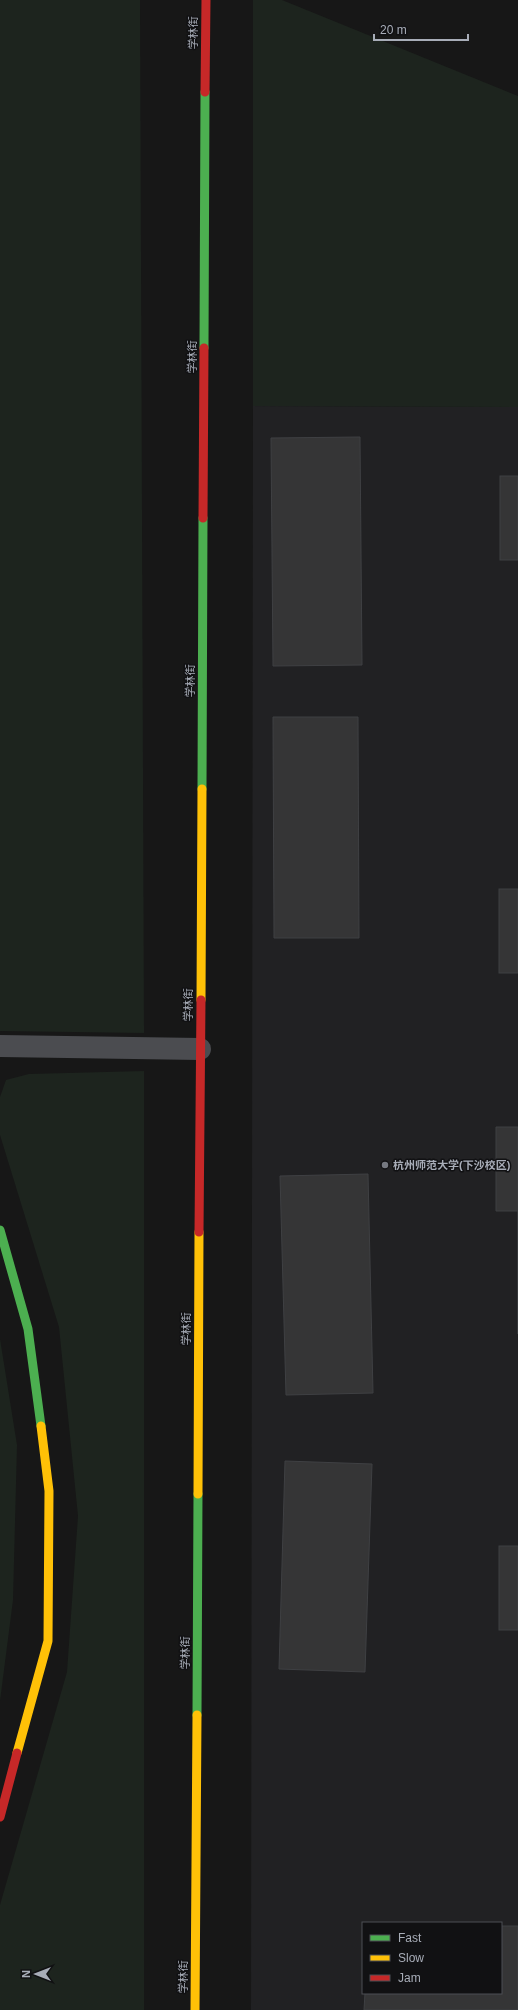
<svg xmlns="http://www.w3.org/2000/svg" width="518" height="2010" viewBox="0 0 518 2010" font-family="Helvetica,'Noto Sans SC',sans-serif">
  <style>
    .built { fill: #212123; fill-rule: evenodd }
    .green { fill: #1d241e }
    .building { fill: #353536; stroke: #3f4043 }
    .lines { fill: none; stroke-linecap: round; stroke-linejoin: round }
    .street { stroke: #4b4c50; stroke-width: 22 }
    .fast { stroke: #4caf50; stroke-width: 9 }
    .slow { stroke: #ffc107; stroke-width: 9 }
    .jam { stroke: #c62828; stroke-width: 9 }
    .poi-dot { fill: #757880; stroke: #111113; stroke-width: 1.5 }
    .labels { text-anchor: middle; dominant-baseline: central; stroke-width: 3; stroke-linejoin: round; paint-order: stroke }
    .street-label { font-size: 11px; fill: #a8adb8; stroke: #111113 }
    .poi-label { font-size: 11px; font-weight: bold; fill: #a8adb8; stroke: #111113; text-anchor: start }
  </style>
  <rect width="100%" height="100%" fill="#171717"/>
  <path class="built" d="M 253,406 L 518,407 L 518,2010 L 251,2010 ZM 363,1923 L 501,1923 L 501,1993 L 363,1993 Z"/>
  <g class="green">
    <path d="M 0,0 L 140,0 L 144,1033 L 0,1031 Z"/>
    <path d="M 253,0 L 282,0 L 518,96 L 518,407 L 253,406 Z"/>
    <path d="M 144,1071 L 144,2010 L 0,2010 L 0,1905 L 67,1672 L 78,1516 L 59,1327 L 0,1135 L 0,1097 L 6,1080 L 29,1074 Z"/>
    <path d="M 0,1339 L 17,1445 L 13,1600 L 0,1701 Z"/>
  </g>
  <g class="building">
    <path d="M 360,437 L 362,665 L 273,666 L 271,438 Z"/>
    <rect x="500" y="476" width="18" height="84"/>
    <path d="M 273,717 L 358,717 L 359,938 L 274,938 Z"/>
    <rect x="499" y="889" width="19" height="84"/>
    <path d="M 496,1127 L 518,1127 L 518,1334 L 518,1211 L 496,1211 Z"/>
    <path d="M 368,1174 L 373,1393 L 286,1395 L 280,1176 Z"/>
    <path d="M 285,1461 L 372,1464 L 365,1672 L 279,1669 Z"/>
    <rect x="499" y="1546" width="19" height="84"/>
    <path d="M 501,1926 L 518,1926 L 518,2010 L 364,2010 L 365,1993 L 501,1993 Z"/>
  </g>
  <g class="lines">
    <path class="street" d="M 0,1046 L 200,1049"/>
    <g class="fast">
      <path d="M 204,348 L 205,92"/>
      <path d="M 202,789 L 203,518"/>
      <path d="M 0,1230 L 28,1329 L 41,1426"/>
      <path d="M 197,1715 L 198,1494"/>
    </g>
    <g class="slow">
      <path d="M 201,1000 L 202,789"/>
      <path d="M 198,1494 L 199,1232"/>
      <path d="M 17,1753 L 48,1641 L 49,1491 L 41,1426"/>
      <path d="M 195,2010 L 197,1715"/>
    </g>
    <g class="jam">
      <path d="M 205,92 L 206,0"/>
      <path d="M 203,518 L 204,348"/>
      <path d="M 199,1232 L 201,1000"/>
      <path d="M 0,1817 L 17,1753"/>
    </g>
  </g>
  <circle class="poi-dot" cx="385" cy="1165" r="4"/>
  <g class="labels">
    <g class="street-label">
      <text transform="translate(193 33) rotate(-90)">学林街</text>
      <text transform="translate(192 357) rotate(-90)">学林街</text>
      <text transform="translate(190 681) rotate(-90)">学林街</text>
      <text transform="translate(188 1005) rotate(-90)">学林街</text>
      <text transform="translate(186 1329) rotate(-90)">学林街</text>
      <text transform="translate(185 1653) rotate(-90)">学林街</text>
      <text transform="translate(183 1977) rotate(-90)">学林街</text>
    </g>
    <g class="poi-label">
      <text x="393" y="1165">杭州师范大学(下沙校区)</text>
    </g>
  </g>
  <rect x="362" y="1922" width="140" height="72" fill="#111113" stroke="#4d4f55"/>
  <rect x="370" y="1935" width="20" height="6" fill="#4caf50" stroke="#4d4f55"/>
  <text x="398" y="1942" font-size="12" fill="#a8adb8">Fast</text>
  <rect x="370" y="1955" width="20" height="6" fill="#ffc107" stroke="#4d4f55"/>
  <text x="398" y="1962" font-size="12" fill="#a8adb8">Slow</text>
  <rect x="370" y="1975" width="20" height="6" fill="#c62828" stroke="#4d4f55"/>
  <text x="398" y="1982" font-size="12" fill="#a8adb8">Jam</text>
  <g transform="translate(36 1974) rotate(270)" stroke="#111113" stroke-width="3" paint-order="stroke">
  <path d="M0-3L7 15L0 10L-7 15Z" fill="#a8adb8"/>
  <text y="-6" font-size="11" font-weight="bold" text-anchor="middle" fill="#a8adb8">N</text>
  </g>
  <path d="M374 34v6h94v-6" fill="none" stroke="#a8adb8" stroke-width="2"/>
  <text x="380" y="34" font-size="12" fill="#a8adb8" stroke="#111113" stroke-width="3" paint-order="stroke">20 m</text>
</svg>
